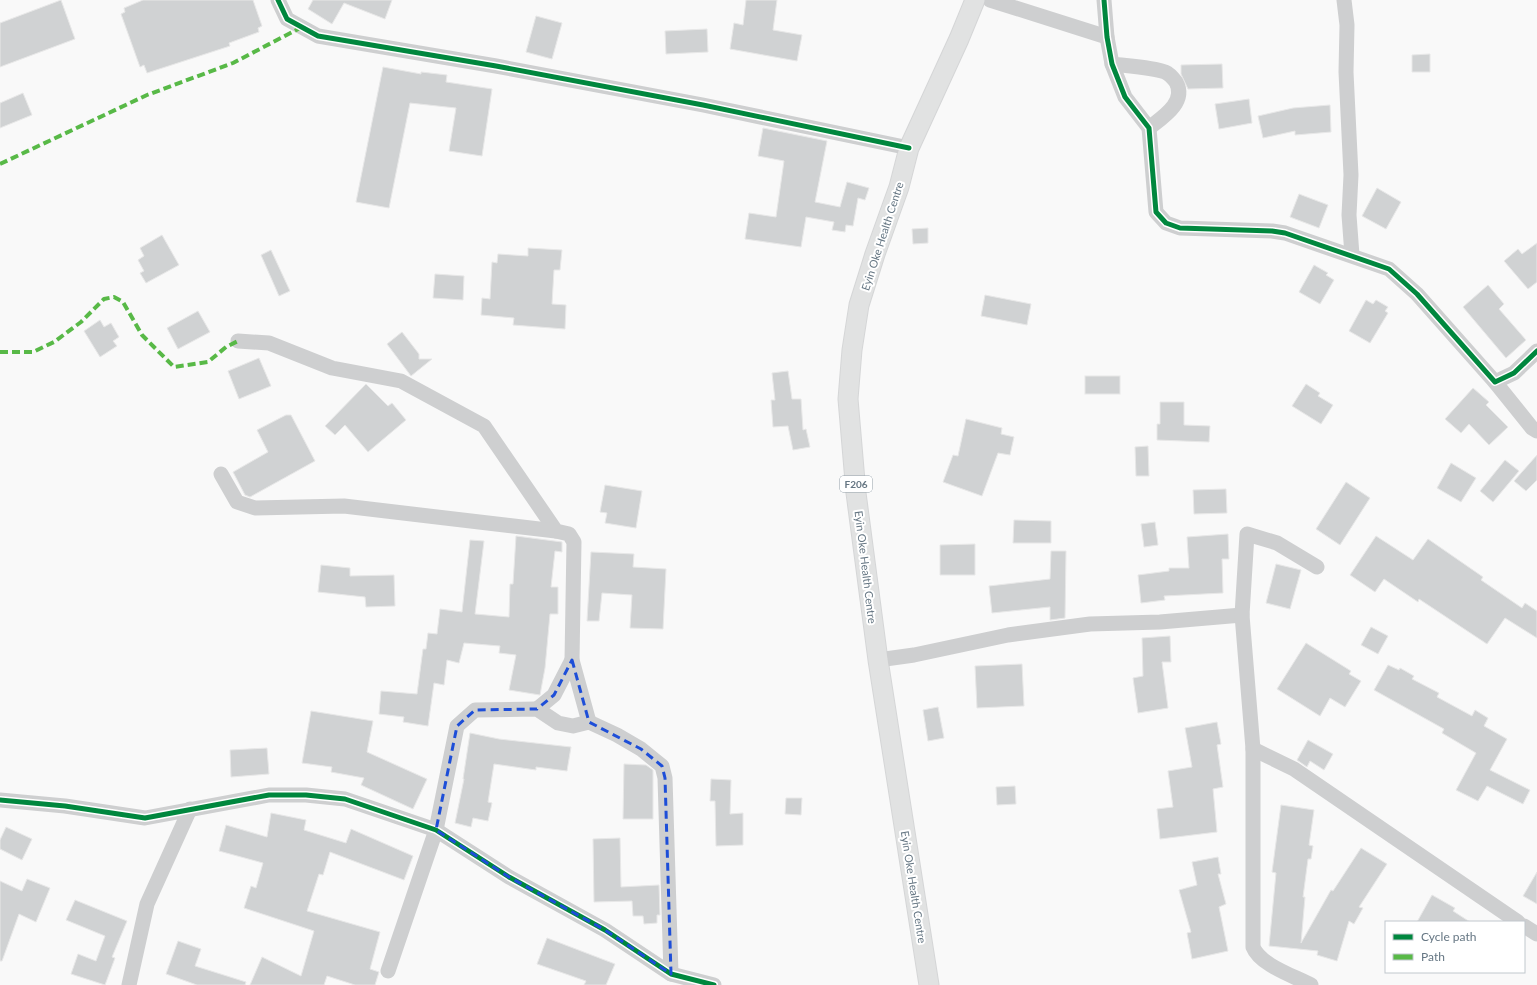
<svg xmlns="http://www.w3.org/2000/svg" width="1537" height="985" viewBox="0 0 1537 985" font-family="Lato,sans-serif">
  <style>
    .building { fill: #d0d2d3; stroke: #e8e8e8 }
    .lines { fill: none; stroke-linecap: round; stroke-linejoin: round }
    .major-casing { stroke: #d5d6d7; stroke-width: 21 }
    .minor { stroke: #cecfd0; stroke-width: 15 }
    .major { stroke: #e1e2e2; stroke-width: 19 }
    .quiet { stroke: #58b947; stroke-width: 4; stroke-dasharray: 8 4; stroke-linecap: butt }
    .cycleway-casing { stroke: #fff; stroke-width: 8 }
    .cycleway { stroke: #00873e; stroke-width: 5 }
    .marked { fill: none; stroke: #1d4ed8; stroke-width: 3; stroke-dasharray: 8 5; stroke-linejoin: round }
    .labels { text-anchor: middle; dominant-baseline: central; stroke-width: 4; stroke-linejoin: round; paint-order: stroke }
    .shield { fill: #fff; stroke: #939fa8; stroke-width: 1 }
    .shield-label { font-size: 10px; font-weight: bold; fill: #657683 }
    .street-label { font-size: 11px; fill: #657683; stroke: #fff }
  </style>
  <rect width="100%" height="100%" fill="#f9f9f9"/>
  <g class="building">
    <path d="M 61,0 L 75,39 L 0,67 L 0,23 Z"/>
    <path d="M 143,0 L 253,0 L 262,26 L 258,28 L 259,32 L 229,43 L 230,46 L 147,73 L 144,65 L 140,67 L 121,14 L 125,12 L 124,8 Z"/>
    <path d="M 313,0 L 392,0 L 385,19 L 344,3 L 332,24 L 308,9 Z"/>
    <path d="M 746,0 L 777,0 L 773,30 L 802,35 L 797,61 L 730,49 L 734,23 L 743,25 Z"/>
    <path d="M 536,16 L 562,23 L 552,59 L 526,52 Z"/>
    <path d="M 707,29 L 708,52 L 666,54 L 665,31 Z"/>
    <path d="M 1430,54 L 1430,72 L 1412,72 L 1412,55 Z"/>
    <path d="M 1222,64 L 1223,88 L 1188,89 L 1181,74 L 1181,65 Z"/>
    <path d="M 383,67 L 421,74 L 421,72 L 447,75 L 446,82 L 492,89 L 482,156 L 449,151 L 456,108 L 410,103 L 389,208 L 356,202 Z"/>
    <path d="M 23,93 L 32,115 L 0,128 L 0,103 Z"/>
    <path d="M 1249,99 L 1252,123 L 1219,129 L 1215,104 Z"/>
    <path d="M 1330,105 L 1331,132 L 1295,135 L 1295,131 L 1263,138 L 1258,116 L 1293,108 Z"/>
    <path d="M 763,128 L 827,141 L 815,202 L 840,207 L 847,182 L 869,188 L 865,200 L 858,198 L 853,226 L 846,225 L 845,232 L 832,230 L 834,222 L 806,217 L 801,247 L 745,239 L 749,213 L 776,217 L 784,161 L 758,156 Z"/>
    <path d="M 1377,188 L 1401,202 L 1386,229 L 1362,216 Z"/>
    <path d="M 1299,194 L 1328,205 L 1319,228 L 1290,217 Z"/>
    <path d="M 928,228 L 928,243 L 913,244 L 912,229 Z"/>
    <path d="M 162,235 L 179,265 L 146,283 L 140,273 L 144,271 L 138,260 L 144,256 L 140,248 Z"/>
    <path d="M 1537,243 L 1537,282 L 1528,289 L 1504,261 L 1518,249 L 1522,254 Z"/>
    <path d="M 528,248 L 562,250 L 560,270 L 554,270 L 552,304 L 566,305 L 565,329 L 513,325 L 514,318 L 481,315 L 482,298 L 490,299 L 492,262 L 497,263 L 498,254 L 528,256 Z"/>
    <path d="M 271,250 L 290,291 L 279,296 L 261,255 Z"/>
    <path d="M 1314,265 L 1328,273 L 1326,275 L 1334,280 L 1320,304 L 1299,292 Z"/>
    <path d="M 435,274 L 464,276 L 463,300 L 433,298 Z"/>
    <path d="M 1488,285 L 1504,304 L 1499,309 L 1526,340 L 1506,358 L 1463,307 Z"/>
    <path d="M 985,295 L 1031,304 L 1027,325 L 981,316 Z"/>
    <path d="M 1366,300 L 1373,304 L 1376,300 L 1388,307 L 1385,311 L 1388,313 L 1370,343 L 1349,331 Z"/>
    <path d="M 198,311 L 210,332 L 178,349 L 167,328 Z"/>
    <path d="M 100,320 L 104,327 L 111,323 L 119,337 L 113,341 L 117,346 L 100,357 L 84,331 Z"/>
    <path d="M 402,332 L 419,354 L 419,359 L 432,359 L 411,376 L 387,344 Z"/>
    <path d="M 259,358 L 271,386 L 239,399 L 228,371 Z"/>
    <path d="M 788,371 L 792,399 L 801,399 L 803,430 L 806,429 L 810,447 L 793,450 L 788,426 L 773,427 L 771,400 L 775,400 L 772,373 Z"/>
    <rect x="1085" y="376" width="35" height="18"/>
    <path d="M 366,384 L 388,406 L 392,403 L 406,420 L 368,452 L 345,425 L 335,435 L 325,426 Z"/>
    <path d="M 1306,384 L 1320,393 L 1318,396 L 1333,405 L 1321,424 L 1292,406 Z"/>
    <path d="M 1473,388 L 1489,402 L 1486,405 L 1508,427 L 1489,445 L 1469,424 L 1461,433 L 1445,419 Z"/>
    <path d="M 1160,402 L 1184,402 L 1184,425 L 1210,426 L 1209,442 L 1157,440 L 1157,424 L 1160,424 Z"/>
    <path d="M 286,415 L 291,415 L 315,461 L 250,497 L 245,495 L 233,472 L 268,452 L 257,430 Z"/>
    <path d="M 966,419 L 1002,428 L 1001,434 L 1014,437 L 1010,455 L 998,453 L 982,496 L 943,482 L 953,455 L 958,456 Z"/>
    <path d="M 1148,446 L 1149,476 L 1136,476 L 1135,447 Z"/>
    <path d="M 1537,455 L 1537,480 L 1526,491 L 1514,481 Z"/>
    <path d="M 1505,460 L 1519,471 L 1493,502 L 1480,491 Z"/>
    <path d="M 1451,463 L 1476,478 L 1461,502 L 1437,488 Z"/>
    <path d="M 1346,482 L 1370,498 L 1340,545 L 1316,529 Z"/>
    <path d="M 605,485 L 642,491 L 636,528 L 605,523 L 607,513 L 600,512 Z"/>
    <path d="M 1226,489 L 1227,513 L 1194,514 L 1193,490 Z"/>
    <path d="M 1014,520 L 1051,521 L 1051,543 L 1013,543 Z"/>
    <path d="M 1155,522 L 1158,545 L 1144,547 L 1141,524 Z"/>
    <path d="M 1228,534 L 1229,559 L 1222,559 L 1223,593 L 1164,596 L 1165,600 L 1141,603 L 1138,575 L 1169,571 L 1169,568 L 1189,568 L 1187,537 Z"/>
    <path d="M 516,536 L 562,542 L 562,552 L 555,551 L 551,587 L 558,587 L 558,614 L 550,614 L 545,668 L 540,695 L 509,690 L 516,655 L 499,653 L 500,646 L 464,643 L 459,663 L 447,660 L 444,685 L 434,683 L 428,726 L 403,722 L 404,717 L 379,714 L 381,691 L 417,694 L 423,649 L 426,649 L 428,633 L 437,634 L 440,609 L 462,612 L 470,540 L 484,541 L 475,614 L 509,617 L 510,584 L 513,584 Z"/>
    <path d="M 1376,536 L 1413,560 L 1428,539 L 1483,577 L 1481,580 L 1522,608 L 1525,603 L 1537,611 L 1537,638 L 1505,618 L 1487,644 L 1419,599 L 1418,602 L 1384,579 L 1375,592 L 1350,575 Z"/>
    <path d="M 975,544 L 975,575 L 940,575 L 940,545 Z"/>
    <path d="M 1051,551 L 1066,551 L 1065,618 L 1050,620 L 1050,607 L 992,613 L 989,586 L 1050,579 Z"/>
    <path d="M 591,552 L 634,554 L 633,567 L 666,569 L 663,629 L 630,628 L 632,595 L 602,593 L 599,621 L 587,621 Z"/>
    <path d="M 1276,564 L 1301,570 L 1290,609 L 1266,603 Z"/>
    <path d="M 321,565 L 350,568 L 350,576 L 394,575 L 395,606 L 366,607 L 365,597 L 318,592 Z"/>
    <path d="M 1371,627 L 1388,636 L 1378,654 L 1361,645 Z"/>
    <path d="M 1170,636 L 1171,662 L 1162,662 L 1168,708 L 1138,713 L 1133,678 L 1143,676 L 1142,638 Z"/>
    <path d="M 1306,643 L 1351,671 L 1349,674 L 1361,681 L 1345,707 L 1330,698 L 1320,716 L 1277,689 Z"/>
    <path d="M 1022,664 L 1024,706 L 977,708 L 975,666 Z"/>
    <path d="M 1388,665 L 1399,670 L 1400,668 L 1414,676 L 1412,679 L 1439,693 L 1437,697 L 1472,716 L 1475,710 L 1488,718 L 1484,726 L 1507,739 L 1490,770 L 1530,790 L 1523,804 L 1487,786 L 1478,801 L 1456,790 L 1476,753 L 1442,733 L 1444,729 L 1374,690 Z"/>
    <path d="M 938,707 L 944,738 L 928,741 L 923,710 Z"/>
    <path d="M 311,711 L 373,721 L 367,752 L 427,779 L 413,809 L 361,785 L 364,778 L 331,772 L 332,767 L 302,763 Z"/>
    <path d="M 1217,722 L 1221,744 L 1217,745 L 1223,787 L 1213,789 L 1217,832 L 1160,839 L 1157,809 L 1173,807 L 1168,771 L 1192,767 L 1185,728 Z"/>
    <path d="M 470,733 L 499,739 L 571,747 L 567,771 L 536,767 L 536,770 L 494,764 L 488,802 L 492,803 L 488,821 L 473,818 L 471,827 L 455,823 L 464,779 L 463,779 Z"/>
    <path d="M 1308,740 L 1333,754 L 1324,770 L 1310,761 L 1307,767 L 1297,760 Z"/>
    <path d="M 267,748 L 269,774 L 231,777 L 230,750 Z"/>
    <path d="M 624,764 L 646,765 L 653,770 L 653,819 L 623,819 Z"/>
    <path d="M 711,779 L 731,780 L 730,814 L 743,813 L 743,845 L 716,846 L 715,801 L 710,801 Z"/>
    <path d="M 1015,786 L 1016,804 L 997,805 L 996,787 Z"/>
    <path d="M 786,798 L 802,798 L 801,815 L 785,814 Z"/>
    <path d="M 1281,805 L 1314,810 L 1309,845 L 1313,846 L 1311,859 L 1308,859 L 1303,897 L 1305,897 L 1301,943 L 1331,890 L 1333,891 L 1361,848 L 1387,864 L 1359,907 L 1363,908 L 1354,924 L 1349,921 L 1337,961 L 1317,955 L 1318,951 L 1269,946 L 1276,873 L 1272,872 Z"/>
    <path d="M 271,813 L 306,820 L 304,830 L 346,843 L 351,829 L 413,856 L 404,880 L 330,852 L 323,875 L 319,874 L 307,911 L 380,932 L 370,969 L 379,972 L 375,985 L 355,985 L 327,976 L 324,985 L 250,985 L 262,957 L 301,976 L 314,931 L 244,908 L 251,886 L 256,888 L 263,863 L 219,851 L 226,825 L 267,837 Z"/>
    <path d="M 6,827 L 32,839 L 22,860 L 0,849 L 0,840 Z"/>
    <path d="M 620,838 L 621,887 L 659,885 L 660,915 L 657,915 L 657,923 L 644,924 L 643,916 L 633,916 L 632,901 L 594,902 L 593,839 Z"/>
    <path d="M 1218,857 L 1221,874 L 1218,874 L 1226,904 L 1219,907 L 1228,951 L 1192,959 L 1187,933 L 1191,932 L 1179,890 L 1197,885 L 1192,862 Z"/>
    <path d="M 1537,872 L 1537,904 L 1523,896 Z"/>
    <path d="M 27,879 L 50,888 L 36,922 L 19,914 L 2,961 L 0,961 L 0,881 L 22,891 Z"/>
    <path d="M 1432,895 L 1455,908 L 1453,911 L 1470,922 L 1417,922 Z"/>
    <path d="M 75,900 L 127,921 L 112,957 L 115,958 L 105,985 L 71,974 L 78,954 L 96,961 L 105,936 L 66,920 Z"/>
    <path d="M 547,938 L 615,964 L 606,985 L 584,985 L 586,981 L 537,964 Z"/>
    <path d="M 178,941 L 201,949 L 195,966 L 246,982 L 245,985 L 197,985 L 166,974 Z"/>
  </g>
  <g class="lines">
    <g class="major-casing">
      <path id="major" d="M 929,985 L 878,660 L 856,493 L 848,399 L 852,350 L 859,305 L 875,254 L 899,187 L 909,148 L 959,39 L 975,0"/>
    </g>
    <g class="minor">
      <path d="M 278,0 L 287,19 L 318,36 L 496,66 L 703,105 L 909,148"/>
      <path d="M 990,0 L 1107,37"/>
      <path d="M 1104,0 L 1107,37 L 1112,64 L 1125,97 L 1149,128 L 1156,212 L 1166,223 L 1180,228 L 1272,231 L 1285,233 L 1389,269 L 1417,294 L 1495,382 L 1514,373 L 1537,351"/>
      <path d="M 1344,0 L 1347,25 L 1346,72 L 1351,175 L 1349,215 L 1352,255"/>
      <path d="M 1112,64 C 1127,66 1151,67 1165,72 C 1170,74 1173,78 1176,82 C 1187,102 1163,117 1149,128"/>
      <path d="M 238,341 L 269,343 L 332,368 L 401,381 L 484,426 L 556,531 L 569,534 L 574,542 L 572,660 L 589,722"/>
      <path d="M 1495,382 L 1532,428 L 1537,431"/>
      <path d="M 221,474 L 237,502 L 255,508 L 344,506 L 556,531"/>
      <path d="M 878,660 L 914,655 L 1008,635 L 1090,624 L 1160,622 L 1242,615"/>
      <path d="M 537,709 L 554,695 L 572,660"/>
      <path d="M 1253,749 L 1294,769 L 1518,922"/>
      <path d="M 0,800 L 65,806 L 145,818 L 269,795 L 306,795 L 345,799 L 436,830 L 509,877 L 605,930 L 671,974 L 714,985"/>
      <path d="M 1524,926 L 1537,934"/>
      <path d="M 388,971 L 436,830 L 457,726 L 475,710 L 537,709 L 558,723 L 573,726 L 589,722 L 617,735 L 641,749 L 662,766 L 665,778 L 671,974"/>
      <path d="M 129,985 L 147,904 L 190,809"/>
      <path d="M 1311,985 C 1294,976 1260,965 1253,947 L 1253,749 L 1242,615 L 1247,534 L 1277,543 L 1317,567"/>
    </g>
    <use href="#major" class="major"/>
    <g class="quiet">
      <path d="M 0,164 L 147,95 L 233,63 L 300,28"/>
      <path d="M 0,352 L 33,352 L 54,342 L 81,322 L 104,299 L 114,297 L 123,302 L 142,335 L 174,367 L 208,362 L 226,347 L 238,341"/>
    </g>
    <g class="cycleway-casing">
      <g id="cycleway">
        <path d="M 278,0 L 287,19 L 318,36 L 496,66 L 703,105 L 909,148"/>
        <path d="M 1104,0 L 1107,37 L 1112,64 L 1125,97 L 1149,128 L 1156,212 L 1166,223 L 1180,228 L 1272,231 L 1285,233 L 1389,269 L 1417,294 L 1495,382 L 1514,373 L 1537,351"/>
        <path d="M 0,800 L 65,806 L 145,818 L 269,795 L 306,795 L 345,799 L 436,830 L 509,877 L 605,930 L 671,974 L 714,985"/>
      </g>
    </g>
    <use href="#cycleway" class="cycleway"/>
  </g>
  <path class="marked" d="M 572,660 L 589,722 L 641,749 L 662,766 L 665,778 L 671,974 L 605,930 L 509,877 L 436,830 L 457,726 L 475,710 L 537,709 L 554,695 Z"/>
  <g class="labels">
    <rect class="shield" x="840" y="476" width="32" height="16" rx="3"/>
    <g class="shield-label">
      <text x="856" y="484">F206</text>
    </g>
    <g class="street-label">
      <text transform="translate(882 236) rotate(-72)">Eyin Oke Health Centre</text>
      <text transform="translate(866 567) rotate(83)">Eyin Oke Health Centre</text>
      <text transform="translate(914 887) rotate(81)">Eyin Oke Health Centre</text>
    </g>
  </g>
  <rect x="1385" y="921" width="140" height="52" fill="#ffffff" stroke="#c1c8cd"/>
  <rect x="1393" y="934" width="20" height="6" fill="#00873e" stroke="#c1c8cd"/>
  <text x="1421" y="941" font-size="12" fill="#657683">Cycle path</text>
  <rect x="1393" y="954" width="20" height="6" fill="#58b947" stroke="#c1c8cd"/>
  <text x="1421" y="961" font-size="12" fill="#657683">Path</text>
</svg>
